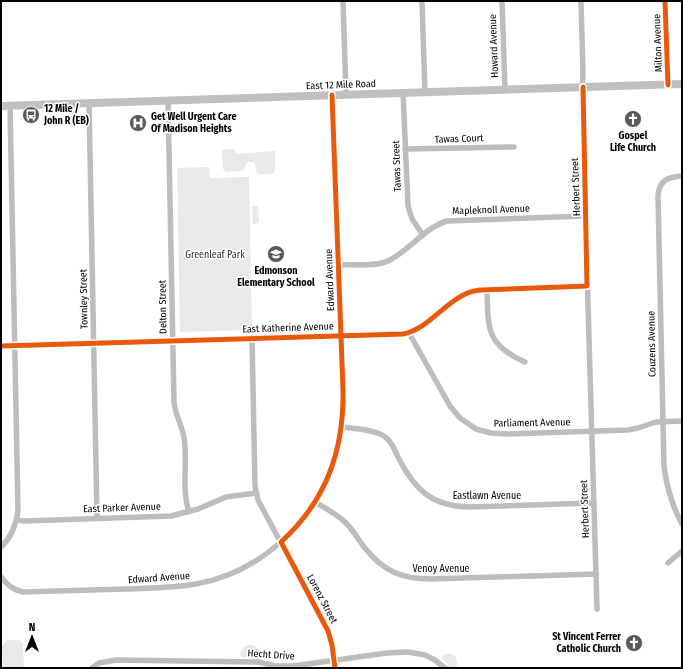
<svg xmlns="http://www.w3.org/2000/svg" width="683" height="669" viewBox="0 0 683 669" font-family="'Fira Sans Condensed',sans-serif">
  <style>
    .green { fill: #e9e9e9 }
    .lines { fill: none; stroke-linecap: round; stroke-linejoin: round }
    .street { stroke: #bdbdbd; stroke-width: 5.5 }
    .secondary { stroke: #c0c0c0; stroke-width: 8 }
    .cycleway-casing { stroke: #fff; stroke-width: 8 }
    .cycleway { stroke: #e8590c; stroke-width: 5 }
    .labels { text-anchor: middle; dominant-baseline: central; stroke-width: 3; stroke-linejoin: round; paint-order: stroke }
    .street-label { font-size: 10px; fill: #000; stroke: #fff }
    .poi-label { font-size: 10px; font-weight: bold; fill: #000; stroke: #fff; text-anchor: start }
    .park-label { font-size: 10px; fill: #2e2e2e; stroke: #fff }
  </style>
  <rect width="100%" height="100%" fill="#fff"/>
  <g class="green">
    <path d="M 234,149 L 236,154 L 275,151 L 275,170 L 273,174 L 258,174 L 256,171 L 255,163 L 248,161 L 243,171 L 226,172 L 223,169 L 222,150 Z"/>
    <path d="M 209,167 L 210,178 L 249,177 L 252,330 L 180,332 L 177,168 Z"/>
    <path d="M 252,206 L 258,206 L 259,223 L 253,224 Z"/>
    <path d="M 7,640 L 19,640 L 23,643 L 24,668 L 3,668 L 2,646 Z"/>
    <path d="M 250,645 C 256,645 260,649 261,655 L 260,658 L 241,657 C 238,651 244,646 250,645 Z"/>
    <path d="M 448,653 C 456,654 459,661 456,668 L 451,668 L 442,659 L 443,655 Z"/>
  </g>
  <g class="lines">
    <g class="street">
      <path d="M 343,1 L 346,94"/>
      <path d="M 422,1 L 425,92"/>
      <path d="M 502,1 L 505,90"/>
      <path d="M 581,1 L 583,73 L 582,101 L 597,609"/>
      <path d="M 665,1 L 668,85"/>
      <path d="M 403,92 L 408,206 L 412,219 L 423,235"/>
      <path d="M 168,100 L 174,402 C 175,415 182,425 184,438 C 188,462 181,488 189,512"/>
      <path d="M 89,102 L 97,518"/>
      <path d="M 405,149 L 514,147"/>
      <path d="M 682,176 C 667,177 659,181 658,196 L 664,467 C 667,488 672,506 682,524"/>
      <path d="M 338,265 C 352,264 375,267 388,261 C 409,251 424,228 447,221 L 585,216"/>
      <path d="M 487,290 C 488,328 486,345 525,362"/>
      <path d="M 409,333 L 450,406 L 460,418 L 476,429 L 491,433 L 508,434 L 628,430 L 638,428 L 656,422 L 682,421"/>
      <path d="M 252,338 L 255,486 L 258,500 L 328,631 L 332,645 L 335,668"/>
      <path d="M 1,346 L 403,334 C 433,328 449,293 480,290 L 587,286"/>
      <path d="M 342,427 C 355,429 373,429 384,436 C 392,441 395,451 399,459 C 415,490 432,506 468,507 L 594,503"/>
      <path d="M 315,502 C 325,508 337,514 346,523 C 353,530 358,539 364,547 C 383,571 401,579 431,579 L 596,574"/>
      <path d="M 17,520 L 24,521 L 171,516 L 198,509 L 226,497 L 256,493"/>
      <path d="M 1,547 C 12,537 16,525 18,511 L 10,105"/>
      <path d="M 668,563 L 682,551"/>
      <path d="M 1,577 C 8,585 13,590 23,592 C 58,591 92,590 126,589 C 149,588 173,588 196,584 C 264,572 317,518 337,453 C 343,433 343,411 343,390 L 332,95"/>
      <path d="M 92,668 L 99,663 L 116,660 L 258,662 L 276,666 L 293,666 L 387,653 L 408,652 L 425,655 L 435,660 L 445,668"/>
    </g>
    <path class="secondary" d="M 1,106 L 682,84"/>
    <g class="cycleway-casing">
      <g id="cycleway">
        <path d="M 665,1 L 668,85"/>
        <path d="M 332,95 L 343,390 C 344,451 326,501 281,542 L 328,631 L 332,645 L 335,668"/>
        <path d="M 1,346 L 403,334 C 433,328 449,293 480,290 L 587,286 L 583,87"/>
      </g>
    </g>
    <use href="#cycleway" class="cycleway"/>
  </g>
  <defs>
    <g id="bus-disc" transform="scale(0.9)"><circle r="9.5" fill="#595959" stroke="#fff"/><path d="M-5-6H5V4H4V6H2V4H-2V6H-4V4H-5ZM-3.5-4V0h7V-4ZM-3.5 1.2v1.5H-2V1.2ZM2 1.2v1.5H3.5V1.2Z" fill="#fff"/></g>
    <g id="church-disc" transform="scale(0.9)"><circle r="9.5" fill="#595959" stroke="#fff"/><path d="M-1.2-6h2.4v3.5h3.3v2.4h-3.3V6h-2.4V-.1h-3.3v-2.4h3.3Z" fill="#fff"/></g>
    <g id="hospital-disc" transform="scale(0.9)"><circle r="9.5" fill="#595959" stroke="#fff"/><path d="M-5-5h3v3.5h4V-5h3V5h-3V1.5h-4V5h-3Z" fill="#fff"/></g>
    <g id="school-disc" transform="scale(0.9)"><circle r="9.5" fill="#595959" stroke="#fff"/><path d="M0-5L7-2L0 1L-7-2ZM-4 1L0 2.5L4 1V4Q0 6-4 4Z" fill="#fff"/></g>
  </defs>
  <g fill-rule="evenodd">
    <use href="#bus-disc" x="31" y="115"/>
    <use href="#church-disc" x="633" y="119"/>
    <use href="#hospital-disc" x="138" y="123"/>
    <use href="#school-disc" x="276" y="254"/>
    <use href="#church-disc" x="634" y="643"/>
  </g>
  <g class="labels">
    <g class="street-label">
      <text transform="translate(658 43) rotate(-92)">Milton Avenue</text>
      <text transform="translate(494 46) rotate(-92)">Howard Avenue</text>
      <text transform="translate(341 85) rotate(-2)">East 12 Mile Road</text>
      <text transform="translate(459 139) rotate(-2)">Tawas Court</text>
      <text transform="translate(397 166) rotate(-92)">Tawas Street</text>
      <text transform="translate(576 187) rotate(-92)">Herbert Street</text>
      <text transform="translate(491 210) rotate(-2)">Mapleknoll Avenue</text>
      <text transform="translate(330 280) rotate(-92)">Edward Avenue</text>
      <text transform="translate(84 299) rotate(-91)">Townley Street</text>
      <text transform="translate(163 307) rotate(-91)">Delton Street</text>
      <text transform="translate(288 328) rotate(-2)">East Katherine Avenue</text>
      <text transform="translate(652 344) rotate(-91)">Couzens Avenue</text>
      <text transform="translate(532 423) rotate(-1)">Parliament Avenue</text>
      <text x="487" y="496">Eastlawn Avenue</text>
      <text transform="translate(122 508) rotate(-2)">East Parker Avenue</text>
      <text transform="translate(585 509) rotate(-92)">Herbert Street</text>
      <text x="441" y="569">Venoy Avenue</text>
      <text transform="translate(159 578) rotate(-4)">Edward Avenue</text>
      <text transform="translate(322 599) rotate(62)">Lorenz Street</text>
      <text transform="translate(271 655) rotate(4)">Hecht Drive</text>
    </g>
    <g class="poi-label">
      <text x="44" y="109">12 Mile /<tspan x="44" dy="12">John R (EB)</tspan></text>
      <text x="151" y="117">Get Well Urgent Care<tspan x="151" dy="12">Of Madison Heights</tspan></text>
      <text x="633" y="136" text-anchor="middle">Gospel<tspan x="633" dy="12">Life Church</tspan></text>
      <text x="276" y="271" text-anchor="middle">Edmonson<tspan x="276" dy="12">Elementary School</tspan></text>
      <text x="621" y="637" text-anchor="end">St Vincent Ferrer<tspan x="621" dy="12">Catholic Church</tspan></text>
    </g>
    <g class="park-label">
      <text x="215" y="255">Greenleaf Park</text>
    </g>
  </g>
  <rect width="683" height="669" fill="none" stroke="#000000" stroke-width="4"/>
  <g transform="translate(32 637)" stroke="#ffffff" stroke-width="3" paint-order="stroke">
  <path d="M0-3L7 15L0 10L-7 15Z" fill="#000000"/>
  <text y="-6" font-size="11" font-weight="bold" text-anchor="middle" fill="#000000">N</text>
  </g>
</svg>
